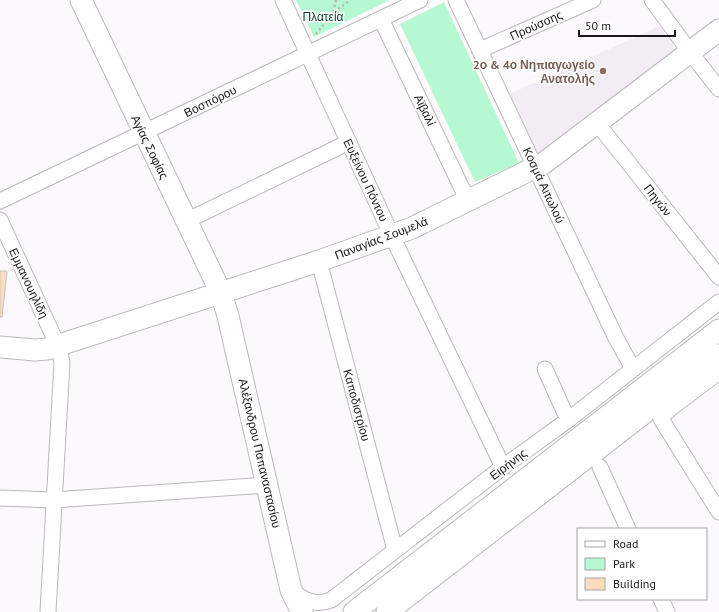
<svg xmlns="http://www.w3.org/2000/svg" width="719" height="612" viewBox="0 0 719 612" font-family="'PT Sans',sans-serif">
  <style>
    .built { fill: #f3ecf5 }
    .green { fill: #b6f8d2 }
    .building { fill: #fedcbe; stroke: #c6c4c2 }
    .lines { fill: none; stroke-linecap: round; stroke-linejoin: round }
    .street-casing { stroke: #bbb9bc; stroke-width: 17 }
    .secondary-casing { stroke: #bbb9bc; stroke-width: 23 }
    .path { stroke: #b4b2b4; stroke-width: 2.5; stroke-dasharray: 2 3; stroke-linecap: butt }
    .street { stroke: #fff; stroke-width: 15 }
    .secondary { stroke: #fff; stroke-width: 21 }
    .education-dot { fill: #8d6e63; stroke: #fff; stroke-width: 1.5 }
    .labels { text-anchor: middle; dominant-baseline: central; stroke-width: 3.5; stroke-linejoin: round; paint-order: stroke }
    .park-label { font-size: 12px; fill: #033f27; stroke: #fff }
    .street-label { font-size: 12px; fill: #191819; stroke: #fff }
    .education-label { font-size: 12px; font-weight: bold; fill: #785e54; stroke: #fff; text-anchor: end }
  </style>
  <rect width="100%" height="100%" fill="#fbf9fc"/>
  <path class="built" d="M 660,26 L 676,48 L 537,155 L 509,94 Z"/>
  <g class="green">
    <path d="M 296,0 L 390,0 L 314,37 Z"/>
    <path d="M 444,2 L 519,163 L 475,182 L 400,24 Z"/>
  </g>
  <path class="building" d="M 0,271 L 7,271 L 2,317 L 0,317 Z"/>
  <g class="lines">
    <g class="street-casing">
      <g id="street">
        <path d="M 283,0 L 392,236 L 503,467"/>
        <path d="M 456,0 L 616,338 L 633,369"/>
        <path d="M 652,0 L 690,52 L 719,89"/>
        <path d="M 381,19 L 468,201"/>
        <path d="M 480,50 L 593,0"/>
        <path d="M 597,123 L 719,277"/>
        <path d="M 0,201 L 420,0"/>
        <path d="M 0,220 L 58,346 L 62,362 L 48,612"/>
        <path d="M 186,221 L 349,142"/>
        <path d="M 319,261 L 395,550"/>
        <path d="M 545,369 L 568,420"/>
        <path d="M 719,372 L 671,408 L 663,415 L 661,419 L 719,512"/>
        <path d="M 600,467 L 628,529"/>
        <path d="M 0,498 L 54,500 L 268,485"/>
        <path d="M 292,591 C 304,600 315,606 331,600 L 503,467 L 568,420 L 719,302"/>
        <path d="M 661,599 L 667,612"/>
      </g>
    </g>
    <g class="secondary-casing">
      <g id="secondary">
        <path d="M 81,0 L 221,293 L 228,316 L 291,590 L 302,612"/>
        <path d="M 0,347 L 35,350 L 47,349 L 319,261 L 412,228 L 544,163 L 719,30"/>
        <path d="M 354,612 L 719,330"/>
        <path d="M 387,612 L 719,355"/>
      </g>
    </g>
    <g class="path">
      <path d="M 336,0 L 333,13 L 350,0"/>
      <path d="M 316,34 L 333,13"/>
    </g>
    <use href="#street" class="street"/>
    <use href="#secondary" class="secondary"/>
  </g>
  <circle class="education-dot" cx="603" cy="71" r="4"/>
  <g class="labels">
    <g class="park-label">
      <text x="323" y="16">Πλατεία</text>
    </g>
    <g class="street-label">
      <text transform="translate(536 25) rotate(-24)">Προύσσης</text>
      <text transform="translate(210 101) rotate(-26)">Βοσπόρου</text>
      <text transform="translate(425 110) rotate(64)">Αϊβαλί</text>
      <text transform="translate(150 147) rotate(64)">Αγίας Σοφίας</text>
      <text transform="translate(366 180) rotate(65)">Ευξείνου Πόντου</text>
      <text transform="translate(544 185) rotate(65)">Κοσμά Αιτωλού</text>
      <text transform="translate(658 200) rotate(52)">Πηγών</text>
      <text transform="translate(381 238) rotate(-21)">Παναγίας Σουμελά</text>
      <text transform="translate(29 283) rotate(65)">Εμμανουηλίδη</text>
      <text transform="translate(357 405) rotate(75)">Καποδιστρίου</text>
      <text transform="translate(260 453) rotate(77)">Αλέξανδρου Παπαναστασίου</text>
      <text transform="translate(508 464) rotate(-37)">Ειρήνης</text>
    </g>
    <g class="education-label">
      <text x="595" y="64">2ο &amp; 4ο Νηπιαγωγείο<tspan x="595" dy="14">Ανατολής</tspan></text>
    </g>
  </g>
  <rect x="577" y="528" width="130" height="72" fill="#ffffff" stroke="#a3a3a3"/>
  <rect x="585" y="541" width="20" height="6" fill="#ffffff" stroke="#a3a3a3"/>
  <text x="613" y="548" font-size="12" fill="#191819">Road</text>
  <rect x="585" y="558" width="20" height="12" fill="#b6f8d2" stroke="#a3a3a3"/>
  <text x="613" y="568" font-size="12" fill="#191819">Park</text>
  <rect x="585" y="578" width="20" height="12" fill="#fedcbe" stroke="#a3a3a3"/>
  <text x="613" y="588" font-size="12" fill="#191819">Building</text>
  <path d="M579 30v6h96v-6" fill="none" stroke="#191819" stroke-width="2"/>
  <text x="585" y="30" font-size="12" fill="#191819" stroke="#ffffff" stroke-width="3" paint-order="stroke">50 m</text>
</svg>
